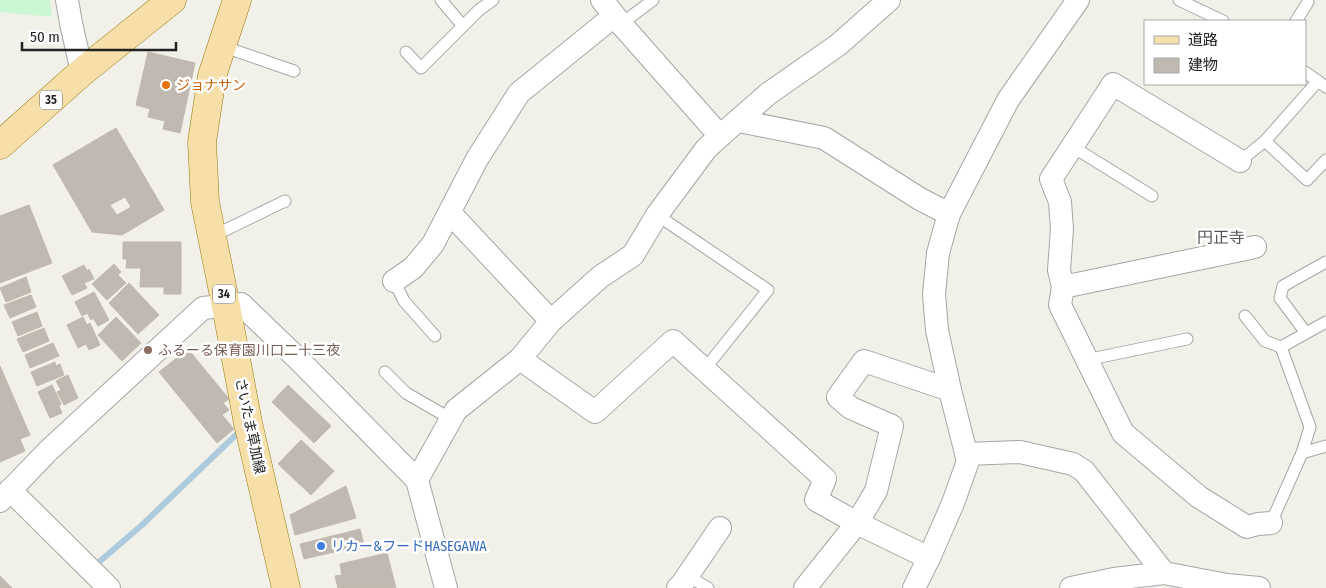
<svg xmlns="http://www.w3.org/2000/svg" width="1326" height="588" viewBox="0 0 1326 588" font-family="'Fira Sans Condensed','Noto Sans JP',sans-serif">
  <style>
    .park { fill: #cbf7d4 }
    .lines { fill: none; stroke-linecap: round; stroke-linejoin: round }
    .stream { stroke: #adcbdc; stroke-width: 6 }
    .building { fill: #bfb9b2; stroke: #c2b9ac; fill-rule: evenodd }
    .lane-casing { stroke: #a6a6a6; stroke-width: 13 }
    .street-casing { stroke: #a6a6a6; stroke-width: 24 }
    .primary-casing { stroke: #96790a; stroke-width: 29 }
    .lane { stroke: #fff; stroke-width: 11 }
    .street { stroke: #fff; stroke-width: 22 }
    .primary { stroke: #f7dfa9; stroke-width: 28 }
    .food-dot { fill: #e8710a; stroke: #fff; stroke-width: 2 }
    .education-dot { fill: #8d6e63; stroke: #fff; stroke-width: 2 }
    .shop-dot { fill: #3f7fe0; stroke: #fff; stroke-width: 2 }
    .labels { text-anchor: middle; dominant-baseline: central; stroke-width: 5; stroke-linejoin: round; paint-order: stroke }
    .shield { fill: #fff; stroke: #646464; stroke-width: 1 }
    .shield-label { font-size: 12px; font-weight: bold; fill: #222 }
    .food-label { font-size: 14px; fill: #c56008; stroke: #fff; text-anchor: start }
    .education-label { font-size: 14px; fill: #785e54; stroke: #fff; text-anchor: start }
    .street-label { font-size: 14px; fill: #222; stroke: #fff }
    .shop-label { font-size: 14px; fill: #366cbe; stroke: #fff; text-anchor: start }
    .quarter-label { font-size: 16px; fill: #555; stroke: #fff }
  </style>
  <rect width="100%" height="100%" fill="#f1f0e9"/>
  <path class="park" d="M 0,0 L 50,0 L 52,17 L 0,12 Z"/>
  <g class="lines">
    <path class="stream" d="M 99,562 L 142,525 L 242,429"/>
  </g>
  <g class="building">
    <path d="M 148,52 L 195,63 L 180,133 L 163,129 L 165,121 L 148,117 L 150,109 L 136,105 Z"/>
    <path d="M 116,128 L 164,210 L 122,235 L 92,232 L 53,165 ZM 125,197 L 131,207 L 117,215 L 110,205 Z"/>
    <path d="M 29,205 L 52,263 L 0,283 L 0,216 Z"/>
    <path d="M 123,242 L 181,242 L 181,294 L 164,294 L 164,287 L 140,287 L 141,268 L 126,268 L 127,259 L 123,259 Z"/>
    <path d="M 114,264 L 121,272 L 118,275 L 126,283 L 107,300 L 92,284 Z"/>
    <path d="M 84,265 L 87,271 L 89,269 L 94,279 L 84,283 L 87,288 L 72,295 L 62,276 Z"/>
    <path d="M 26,277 L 31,292 L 6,302 L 0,288 Z"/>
    <path d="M 129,283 L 159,315 L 138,334 L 109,303 Z"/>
    <path d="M 94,292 L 109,320 L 98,326 L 93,318 L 91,320 L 87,313 L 82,316 L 75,302 Z"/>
    <path d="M 31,295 L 36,307 L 10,318 L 4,305 Z"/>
    <path d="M 37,312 L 42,326 L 18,336 L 12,322 Z"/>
    <path d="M 83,317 L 87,325 L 90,323 L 100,345 L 89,350 L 86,344 L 78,348 L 67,325 Z"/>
    <path d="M 116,317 L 141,343 L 122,361 L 98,335 Z"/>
    <path d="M 44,328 L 49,341 L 23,352 L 17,339 Z"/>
    <path d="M 53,343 L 59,356 L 30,368 L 25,355 Z"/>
    <path d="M 188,349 L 229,399 L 223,403 L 229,410 L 222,415 L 234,429 L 217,443 L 159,372 Z"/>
    <path d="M 55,362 L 56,366 L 60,364 L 64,375 L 37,386 L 31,372 Z"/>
    <path d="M 0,366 L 30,435 L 20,439 L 25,451 L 0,462 Z"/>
    <path d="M 68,375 L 78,398 L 64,405 L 57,392 L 61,390 L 56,381 Z"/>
    <path d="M 52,385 L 61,404 L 59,406 L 62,413 L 50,418 L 38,392 Z"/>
    <path d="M 288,385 L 331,426 L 314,443 L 272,402 Z"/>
    <path d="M 301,440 L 334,471 L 311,495 L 278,464 Z"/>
    <path d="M 346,486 L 356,518 L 295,535 L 290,515 Z"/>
    <path d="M 360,529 L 364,545 L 304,559 L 300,544 Z"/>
    <path d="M 387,553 L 396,588 L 338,588 L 335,576 L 342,575 L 340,564 Z"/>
    <path d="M 0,576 L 12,588 L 0,588 Z"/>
  </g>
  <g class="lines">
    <g class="lane-casing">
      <g id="lane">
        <path d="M 441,0 L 463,26"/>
        <path d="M 1179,0 L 1223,21"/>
        <path d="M 1296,21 L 1308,2"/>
        <path d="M 621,24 L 653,0"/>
        <path d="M 222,46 L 294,71"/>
        <path d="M 406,52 L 421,68 L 479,10 L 493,0"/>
        <path d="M 1305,72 L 1326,87"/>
        <path d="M 1265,141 L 1307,180 L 1326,160"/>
        <path d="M 1073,147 L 1152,196"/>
        <path d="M 1240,161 L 1265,141 L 1318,81"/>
        <path d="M 657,215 L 768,290 L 704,370"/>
        <path d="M 211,237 L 285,201 L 284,202"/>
        <path d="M 394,281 L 404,301 L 435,336"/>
        <path d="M 1245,316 L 1265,341 L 1281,347"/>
        <path d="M 1306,333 L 1280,298 L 1283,286 L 1326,262"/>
        <path d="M 1086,360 L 1187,339"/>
        <path d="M 385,372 L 406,393 L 451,419"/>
        <path d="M 1302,453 L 1326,446"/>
        <path d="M 1271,523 L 1302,453 L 1310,427 L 1281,347 L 1326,322"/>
        <path d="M 688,576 L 708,588"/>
      </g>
    </g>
    <g class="street-casing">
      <g id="street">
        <path d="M 67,0 L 71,23 L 82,72"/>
        <path d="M 602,0 L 621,24 L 720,136"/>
        <path d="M 739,121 L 824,138 L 920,199 L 949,214"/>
        <path d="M 450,213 L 551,321"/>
        <path d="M 1255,247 L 1063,287 L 1060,305 L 1123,433 L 1199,497 L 1247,527 L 1258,524 L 1271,523"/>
        <path d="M 394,281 L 413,268 L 433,244 L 477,159 L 519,93 L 614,16"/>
        <path d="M 1063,287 L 1059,270 L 1062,229 L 1060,202 L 1051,179 L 1113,84 L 1240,161"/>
        <path d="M 520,359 L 595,412 L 673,341 L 825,479 L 816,500 L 857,523 L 929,558"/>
        <path d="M 966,454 L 1020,452 L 1073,464 L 1084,471 L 1164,573"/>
        <path d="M 417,480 L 456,410 L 520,359 L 551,321 L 600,277 L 633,255 L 657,215 L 706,149 L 720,136 L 768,94 L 838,45 L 889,0"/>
        <path d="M 10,490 L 109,588"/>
        <path d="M 0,501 L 48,451 L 203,308 L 241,304 L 300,361 L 417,480 L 446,588"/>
        <path d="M 678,588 L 682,584 L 720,528"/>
        <path d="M 805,588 L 857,523 L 876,491 L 892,426 L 851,408 L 838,397 L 864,361 L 950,390"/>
        <path d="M 914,588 L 929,558 L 953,503 L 968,461 L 950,390 L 937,330 L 934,294 L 938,253 L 949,214 L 1008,100 L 1078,0"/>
        <path d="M 1071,588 L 1114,579 L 1164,573 L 1227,585 L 1259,588"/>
      </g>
    </g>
    <g class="primary-casing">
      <g id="primary">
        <path d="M 237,0 L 212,76 L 202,142 L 205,202 L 226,306 L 248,423 L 286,588"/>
        <path d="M 0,145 L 82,72 L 172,0"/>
      </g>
    </g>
    <use href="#lane" class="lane"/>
    <use href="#street" class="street"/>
    <use href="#primary" class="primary"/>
  </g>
  <circle class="food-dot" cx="166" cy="85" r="5"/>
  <circle class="education-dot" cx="148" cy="350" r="5"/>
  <circle class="shop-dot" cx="321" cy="546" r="5"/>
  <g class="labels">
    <g class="shield">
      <rect x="40" y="90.5" width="22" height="19" rx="4"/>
      <rect x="213" y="284.5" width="22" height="19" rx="4"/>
    </g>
    <g class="shield-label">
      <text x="51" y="100">35</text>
      <text x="224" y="294">34</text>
    </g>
    <g class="food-label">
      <text x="176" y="85">ジョナサン</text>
    </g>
    <g class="education-label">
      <text x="158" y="350">ふるーる保育園川口二十三夜</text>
    </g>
    <g class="street-label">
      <text transform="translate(250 426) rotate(78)">さいたま草加線</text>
    </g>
    <g class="shop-label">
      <text x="331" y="546">リカー&amp;フードHASEGAWA</text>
    </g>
    <g class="quarter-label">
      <text x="1221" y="237">円正寺</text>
    </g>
  </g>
  <rect x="1144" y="20" width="162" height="65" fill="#ffffff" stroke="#a7a7a7"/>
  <rect x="1154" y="36" width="25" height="8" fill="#f7dfa9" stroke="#a7a7a7"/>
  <text x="1188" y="45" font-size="15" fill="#222222">道路</text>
  <rect x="1154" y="58" width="25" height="15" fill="#bfb9b2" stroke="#a7a7a7"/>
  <text x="1188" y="70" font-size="15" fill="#222222">建物</text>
  <path d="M22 42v8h154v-8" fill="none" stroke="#222222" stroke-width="2.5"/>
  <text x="30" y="42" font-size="15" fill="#222222" stroke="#ffffff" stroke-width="4" paint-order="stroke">50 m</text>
</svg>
